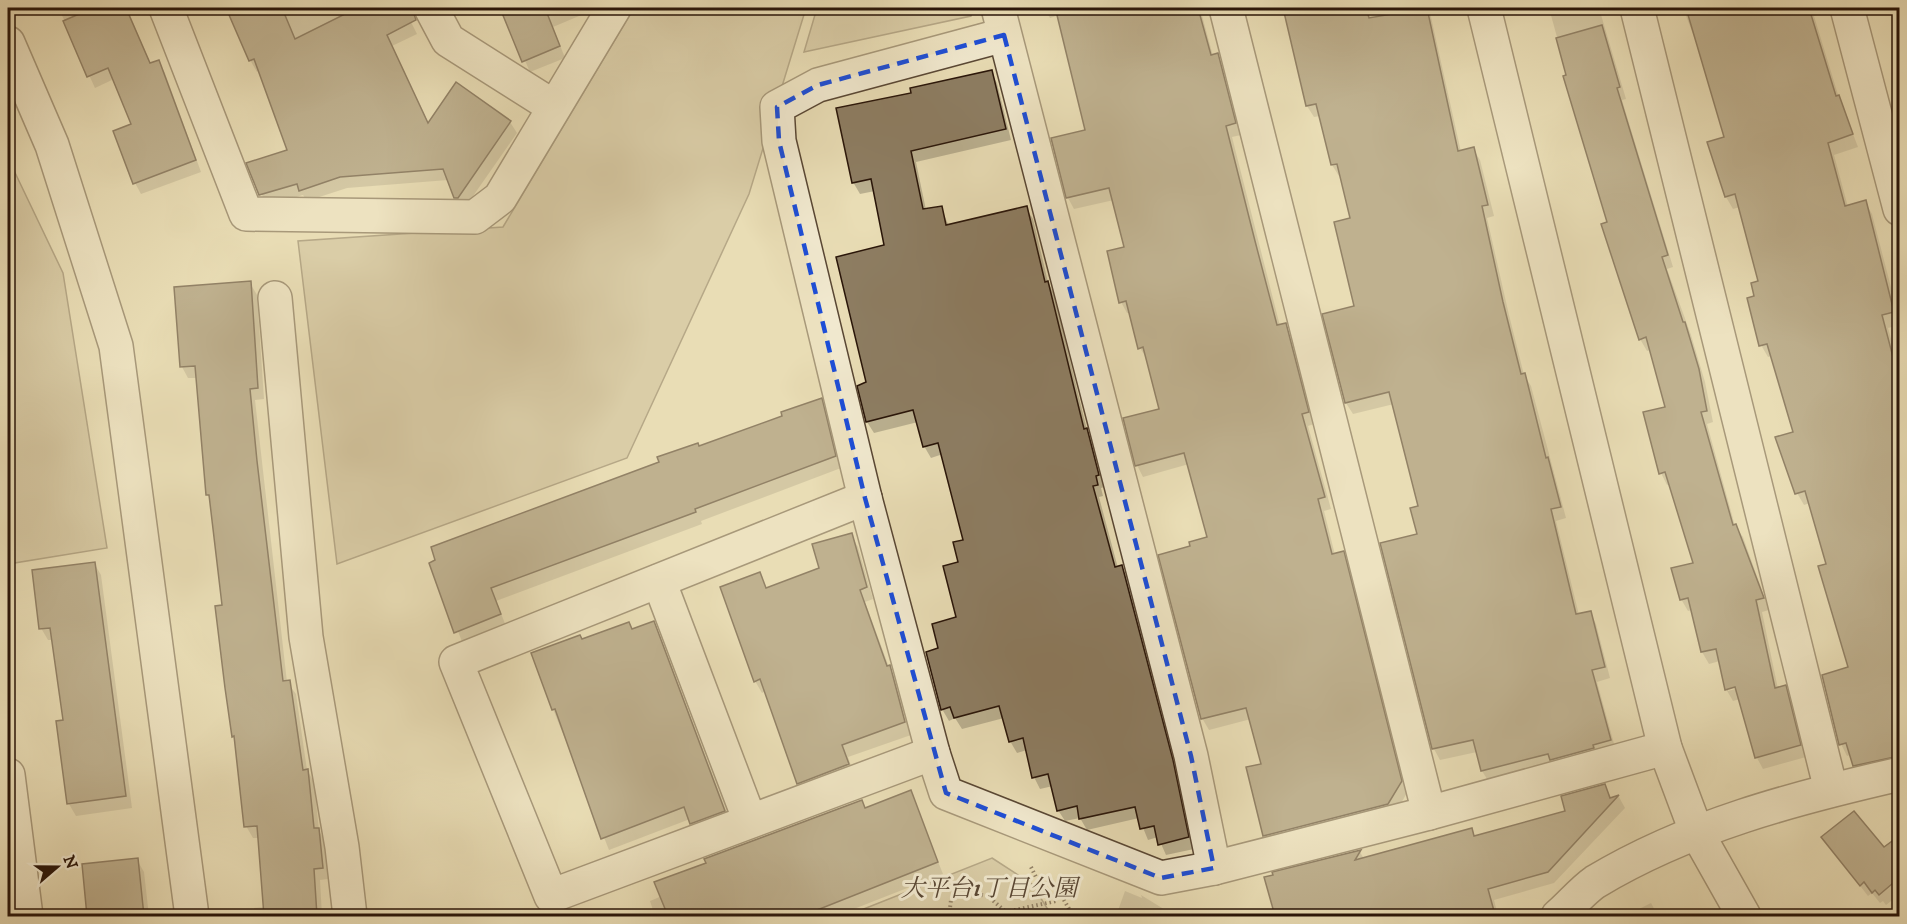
<svg xmlns="http://www.w3.org/2000/svg" width="1907" height="924" viewBox="0 0 1907 924" font-family="'IM FELL DW Pica','Noto Serif JP',serif">
  <style>
    .green { fill: #c8bb98; stroke: #786850; stroke-width: 1.5 }
    .shadow { fill: #0003; fill-rule: evenodd }
    .building { fill: #8d7d62; stroke: #291509; stroke-width: 1.5 }
    .lines { fill: none; stroke-linecap: round; stroke-linejoin: round }
    .minor-casing { stroke: #594734; stroke-width: 36 }
    .path { stroke: #291509; stroke-width: 4; stroke-dasharray: 1.5 3; stroke-linecap: butt }
    .minor { stroke: #f1e9cf; stroke-width: 33 }
    .marked { fill: none; stroke: #1d4ed8; stroke-width: 4.5; stroke-dasharray: 12 8; stroke-linejoin: round }
    .labels { text-anchor: middle; dominant-baseline: central; stroke-width: 6; stroke-linejoin: round; paint-order: stroke }
    .park-label { font-size: 24px; font-style: italic; fill: #594734; stroke: #f1e9cf }
  </style>
  <rect width="100%" height="100%" fill="#e9ddb5"/>
  <filter id="stains"><feTurbulence type="fractalNoise" baseFrequency=".00333" numOctaves="4"/><feColorMatrix values="0 0 0 0 .2 0 0 0 0 .09 0 0 0 0 .02 0 0 0 .5 -.17"/></filter>
  <radialGradient id="worn" r=".72"><stop offset=".6" stop-color="#630" stop-opacity="0"/><stop offset="1" stop-color="#630" stop-opacity=".3"/></radialGradient>
  <g class="green">
    <path d="M 634,8 L 806,8 L 749,194 L 627,458 L 337,564 L 298,241 L 503,227 Z"/>
    <path d="M 817,8 L 973,8 L 971,16 L 804,52 Z"/>
    <path d="M 8,158 L 63,273 L 107,548 L 8,564 Z"/>
    <path d="M 992,858 L 1032,884 L 1052,916 L 846,916 Z"/>
  </g>
  <g class="shadow">
    <path d="M 50,8 L 127,8 L 151,65 L 159,62 L 165,73 L 201,172 L 141,194 L 135,183 L 133,125 L 114,79 L 95,88 L 60,11 L 54,14 Z"/>
    <path d="M 226,8 L 404,8 L 417,34 L 392,46 L 429,124 L 510,122 L 517,133 L 464,209 L 455,197 L 448,180 L 347,188 L 307,201 L 303,195 L 267,206 L 248,164 L 289,151 L 259,70 L 257,72 L 250,60 Z"/>
    <path d="M 502,8 L 598,8 L 553,27 L 565,58 L 530,72 Z"/>
    <path d="M 1044,8 L 1200,8 L 1213,56 L 1217,55 L 1224,66 L 1241,135 L 1232,137 L 1280,326 L 1285,325 L 1292,336 L 1314,424 L 1308,426 L 1331,509 L 1324,511 L 1335,555 L 1343,553 L 1350,565 L 1407,793 L 1394,815 L 1271,847 L 1264,836 L 1262,765 L 1251,719 L 1209,730 L 1202,718 L 1192,547 L 1209,538 L 1189,464 L 1143,477 L 1137,465 L 1161,410 L 1147,359 L 1140,348 L 1130,313 L 1127,313 L 1121,302 L 1126,248 L 1114,200 L 1074,209 L 1068,198 L 1053,139 L 1087,131 L 1059,15 L 1050,18 Z"/>
    <path d="M 1283,8 L 1429,8 L 1461,152 L 1473,149 L 1480,160 L 1494,216 L 1487,218 L 1509,315 L 1524,375 L 1531,386 L 1566,518 L 1556,521 L 1579,615 L 1590,612 L 1596,624 L 1610,678 L 1597,682 L 1616,751 L 1489,782 L 1482,771 L 1477,752 L 1440,760 L 1434,749 L 1382,544 L 1418,535 L 1420,507 L 1394,404 L 1353,414 L 1346,403 L 1324,315 L 1355,307 L 1352,219 L 1341,175 L 1339,176 L 1332,165 L 1320,116 L 1314,117 L 1307,106 Z"/>
    <path d="M 1549,8 L 1599,8 L 1626,99 L 1622,100 L 1673,267 L 1667,269 L 1691,335 L 1705,382 L 1713,422 L 1707,424 L 1735,526 L 1743,537 L 1769,610 L 1762,612 L 1778,689 L 1785,687 L 1792,699 L 1806,757 L 1763,769 L 1757,758 L 1740,699 L 1733,701 L 1726,689 L 1720,661 L 1709,664 L 1702,652 L 1692,610 L 1688,611 L 1681,599 L 1695,564 L 1670,484 L 1667,485 L 1661,473 L 1667,408 L 1651,350 L 1647,351 L 1640,339 ZM 1742,684 L 1743,687 L 1728,691 L 1728,687 Z"/>
    <path d="M 1683,8 L 1823,8 L 1824,13 L 1814,16 L 1839,98 L 1858,147 L 1834,155 L 1848,207 L 1865,202 L 1872,214 L 1900,322 L 1900,325 L 1888,328 L 1900,370 L 1900,769 L 1861,777 L 1851,755 L 1847,756 L 1841,744 L 1850,668 L 1828,565 L 1810,503 L 1804,505 L 1797,493 L 1795,433 L 1772,356 L 1768,357 L 1761,345 L 1756,297 L 1759,282 L 1740,207 L 1733,209 L 1726,197 L 1709,143 L 1726,138 L 1696,42 Z"/>
    <path d="M 1894,8 L 1900,8 L 1900,27 Z"/>
    <path d="M 991,72 L 997,83 L 1011,140 L 916,162 L 926,210 L 941,208 L 949,226 L 1026,208 L 1033,219 L 1048,282 L 1054,294 L 1087,430 L 1093,441 L 1105,487 L 1101,488 L 1103,496 L 1099,497 L 1118,568 L 1122,567 L 1128,578 L 1179,773 L 1194,849 L 1166,855 L 1158,837 L 1148,840 L 1139,818 L 1087,830 L 1080,818 L 1065,821 L 1058,810 L 1053,786 L 1040,789 L 1034,777 L 1027,750 L 1017,753 L 1010,741 L 1004,718 L 962,729 L 955,718 L 949,721 L 942,709 L 940,649 L 958,618 L 960,563 L 965,541 L 943,454 L 931,458 L 924,446 L 918,422 L 874,433 L 867,422 L 868,383 L 886,246 L 875,191 L 860,194 L 853,182 L 913,94 Z"/>
    <path d="M 250,283 L 257,295 L 264,399 L 255,400 L 287,682 L 296,694 L 307,770 L 314,782 L 319,831 L 325,841 L 328,879 L 320,880 L 322,916 L 255,916 L 254,908 L 265,907 L 259,838 L 253,838 L 246,826 L 236,742 L 233,736 L 223,607 L 211,501 L 208,495 L 198,378 L 188,378 L 182,367 Z"/>
    <path d="M 821,400 L 828,412 L 841,468 L 701,521 L 702,524 L 496,601 L 506,626 L 463,644 L 431,564 L 661,463 L 784,417 Z"/>
    <path d="M 851,535 L 858,547 L 873,599 L 865,602 L 889,667 L 896,679 L 911,735 L 848,757 L 855,777 L 805,795 L 799,783 L 766,691 L 762,693 L 755,681 L 759,573 L 767,589 L 821,569 Z"/>
    <path d="M 94,563 L 101,575 L 132,808 L 76,816 L 69,804 L 65,721 L 53,640 L 48,640 L 41,628 Z"/>
    <path d="M 654,623 L 660,635 L 731,823 L 699,835 L 690,819 L 609,850 L 553,709 L 582,641 L 633,631 Z"/>
    <path d="M 1605,786 L 1612,799 L 1619,797 L 1625,808 L 1554,883 L 1494,900 L 1498,916 L 1277,916 L 1266,878 L 1360,852 L 1364,859 L 1472,830 L 1476,838 L 1567,812 Z"/>
    <path d="M 910,792 L 943,874 L 836,916 L 635,916 L 653,910 L 650,901 Z"/>
    <path d="M 1900,837 L 1900,904 L 1895,898 L 1886,905 L 1883,901 L 1880,903 L 1872,893 L 1868,896 L 1823,838 L 1884,850 Z"/>
    <path d="M 137,860 L 144,872 L 149,916 L 88,916 L 83,865 Z"/>
    <path d="M 1125,891 L 1142,898 L 1141,895 L 1175,916 L 1116,916 Z"/>
    <path d="M 1651,903 L 1658,916 L 1625,916 Z"/>
  </g>
  <g class="building">
    <path d="M 93,8 L 126,8 L 150,63 L 159,60 L 196,160 L 133,184 L 113,131 L 131,124 L 108,68 L 87,77 L 63,21 Z"/>
    <path d="M 226,8 L 282,8 L 295,39 L 357,8 L 412,8 L 416,20 L 387,35 L 428,123 L 456,82 L 511,121 L 458,198 L 454,198 L 443,169 L 340,177 L 299,191 L 297,184 L 259,195 L 246,163 L 287,150 L 254,59 L 249,61 Z"/>
    <path d="M 500,8 L 545,8 L 560,46 L 522,62 Z"/>
    <path d="M 1072,8 L 1198,8 L 1211,55 L 1218,53 L 1236,123 L 1226,126 L 1255,241 L 1277,325 L 1286,323 L 1309,412 L 1302,414 L 1325,497 L 1318,499 L 1332,554 L 1344,551 L 1402,781 L 1388,804 L 1263,836 L 1246,767 L 1261,764 L 1246,708 L 1201,719 L 1158,555 L 1190,546 L 1189,542 L 1207,537 L 1184,453 L 1135,466 L 1123,418 L 1159,409 L 1143,347 L 1138,349 L 1126,301 L 1119,303 L 1107,251 L 1124,247 L 1109,188 L 1066,198 L 1051,138 L 1085,130 L 1056,11 Z"/>
    <path d="M 1283,8 L 1366,8 L 1369,18 L 1427,8 L 1458,151 L 1474,147 L 1488,205 L 1482,206 L 1503,302 L 1521,374 L 1525,373 L 1546,458 L 1548,457 L 1561,507 L 1551,509 L 1576,614 L 1591,611 L 1605,667 L 1592,670 L 1611,740 L 1593,745 L 1594,748 L 1550,760 L 1548,754 L 1481,771 L 1473,740 L 1432,749 L 1380,543 L 1417,534 L 1410,508 L 1418,506 L 1389,392 L 1345,403 L 1322,314 L 1354,306 L 1334,222 L 1350,218 L 1337,164 L 1331,165 L 1316,104 L 1306,106 Z"/>
    <path d="M 1686,8 L 1809,8 L 1836,96 L 1839,95 L 1853,134 L 1828,143 L 1845,206 L 1866,200 L 1894,312 L 1882,315 L 1899,380 L 1899,756 L 1853,766 L 1846,743 L 1839,745 L 1822,675 L 1848,667 L 1818,566 L 1826,564 L 1805,491 L 1795,494 L 1775,437 L 1793,432 L 1767,344 L 1759,346 L 1747,298 L 1754,296 L 1751,283 L 1758,281 L 1735,194 L 1725,197 L 1707,142 L 1724,137 Z"/>
    <path d="M 1602,25 L 1620,87 L 1617,88 L 1668,255 L 1662,257 L 1683,322 L 1685,322 L 1699,369 L 1707,411 L 1701,412 L 1733,525 L 1736,524 L 1764,598 L 1756,600 L 1775,688 L 1786,685 L 1801,745 L 1755,758 L 1735,687 L 1725,690 L 1716,649 L 1701,652 L 1688,598 L 1680,600 L 1671,568 L 1693,563 L 1665,472 L 1659,474 L 1643,412 L 1665,407 L 1646,337 L 1639,340 L 1601,224 L 1607,222 L 1563,76 L 1566,75 L 1556,38 Z"/>
    <path d="M 992,70 L 1006,129 L 911,151 L 923,209 L 942,206 L 946,225 L 1027,206 L 1045,282 L 1048,281 L 1084,429 L 1087,428 L 1099,475 L 1096,476 L 1098,485 L 1093,486 L 1115,567 L 1122,565 L 1173,760 L 1189,837 L 1158,845 L 1154,826 L 1140,829 L 1135,807 L 1079,819 L 1077,806 L 1057,811 L 1048,774 L 1032,778 L 1023,738 L 1009,742 L 999,706 L 954,718 L 950,707 L 941,710 L 926,652 L 938,648 L 932,624 L 956,617 L 943,566 L 958,562 L 953,542 L 963,540 L 938,443 L 923,447 L 913,410 L 866,422 L 857,386 L 866,382 L 836,257 L 884,245 L 871,179 L 852,183 L 836,108 L 911,93 L 910,88 Z"/>
    <path d="M 251,281 L 258,388 L 250,389 L 257,461 L 283,681 L 290,680 L 303,770 L 308,769 L 314,828 L 319,828 L 323,868 L 314,869 L 317,916 L 264,916 L 257,826 L 244,827 L 234,736 L 232,737 L 225,688 L 215,606 L 222,605 L 209,495 L 206,495 L 195,366 L 180,367 L 174,287 Z"/>
    <path d="M 822,398 L 836,456 L 695,509 L 696,512 L 491,588 L 501,614 L 454,633 L 429,563 L 435,560 L 431,547 L 659,462 L 657,457 L 698,443 L 699,446 L 782,416 L 781,412 Z"/>
    <path d="M 852,533 L 867,587 L 860,590 L 887,666 L 890,665 L 905,722 L 842,745 L 849,764 L 797,784 L 760,679 L 754,682 L 720,587 L 760,572 L 766,588 L 819,568 L 812,544 Z"/>
    <path d="M 95,562 L 126,796 L 67,804 L 56,721 L 63,720 L 50,628 L 39,629 L 32,570 Z"/>
    <path d="M 654,621 L 725,811 L 690,824 L 684,807 L 601,839 L 555,709 L 552,710 L 531,653 L 580,635 L 582,639 L 629,622 L 632,629 Z"/>
    <path d="M 1605,784 L 1610,798 L 1619,795 L 1548,872 L 1488,889 L 1494,911 L 1473,916 L 1275,916 L 1264,877 L 1273,875 L 1272,872 L 1361,850 L 1355,860 L 1472,828 L 1474,836 L 1565,811 L 1561,796 Z"/>
    <path d="M 911,790 L 938,862 L 802,916 L 668,916 L 654,882 L 706,863 L 704,859 L 862,800 L 865,808 Z"/>
    <path d="M 1854,811 L 1884,847 L 1899,836 L 1899,878 L 1879,895 L 1875,890 L 1872,893 L 1864,882 L 1860,886 L 1821,837 Z"/>
    <path d="M 138,858 L 144,916 L 87,916 L 82,864 Z"/>
  </g>
  <g class="lines">
    <g class="minor-casing">
      <g id="minor">
        <path d="M 166,8 L 246,214 L 475,217 L 500,198 L 614,8"/>
        <path d="M 431,8 L 448,40 L 554,107"/>
        <path d="M 998,8 L 1191,756 L 1214,868"/>
        <path d="M 1226,8 L 1429,813"/>
        <path d="M 1484,8 L 1665,748 L 1696,831 L 1744,916"/>
        <path d="M 1637,8 L 1831,790"/>
        <path d="M 1847,8 L 1900,209"/>
        <path d="M 1004,35 L 818,85 L 777,107 L 779,141 L 865,498 L 933,753 L 946,793 L 1161,878 L 1214,868 L 1429,813 L 1665,748"/>
        <path d="M 8,43 L 52,145 L 116,346 L 192,916"/>
        <path d="M 275,298 L 306,637 L 342,847 L 350,916"/>
        <path d="M 865,498 L 456,662 L 551,896 L 933,753"/>
        <path d="M 659,581 L 750,821"/>
        <path d="M 8,775 L 26,916"/>
        <path d="M 1558,916 C 1570,906 1582,891 1595,882 C 1688,826 1795,798 1900,774"/>
      </g>
    </g>
    <g class="path">
      <path d="M 1031,867 L 1036,877 L 1055,884 L 1073,916"/>
      <path d="M 949,916 L 951,900 L 966,891 L 989,897 L 1006,912"/>
      <path d="M 1003,916 L 1006,912 L 1056,901 L 1055,888"/>
    </g>
    <use href="#minor" class="minor"/>
  </g>
  <path d="M0 0H1907V924H0ZM 1004,35 L 1191,756 L 1214,868 L 1161,878 L 946,793 L 865,498 L 779,141 L 777,107 L 818,85 Z" fill="#e9ddb5" fill-opacity=".55" fill-rule="evenodd"/>
  <path class="marked" d="M 1004,35 L 1191,756 L 1214,868 L 1161,878 L 946,793 L 865,498 L 779,141 L 777,107 L 818,85 Z"/>
  <g class="labels">
    <g class="park-label">
      <text x="989" y="889">大平台1丁目公園</text>
    </g>
  </g>
  <rect width="1907" height="924" fill="none" stroke="#e9ddb5" stroke-width="30"/>
  <rect x="9" y="9" width="1889" height="906" fill="none" stroke="#291509" stroke-width="3"/>
  <rect x="15" y="15" width="1877" height="894" fill="none" stroke="#291509" stroke-width="1.5"/>
  <g transform="translate(57 867) rotate(70)" stroke="#f1e9cf" stroke-width="4.5" paint-order="stroke">
  <path d="M0-4.5L10 22L0 15L-10 22Z" fill="#291509"/>
  <text y="-9" font-size="16" font-weight="bold" text-anchor="middle" fill="#291509">N</text>
  </g>
  <rect width="100%" height="100%" filter="url(#stains)"/>
  <rect width="100%" height="100%" fill="url(#worn)"/>
</svg>
